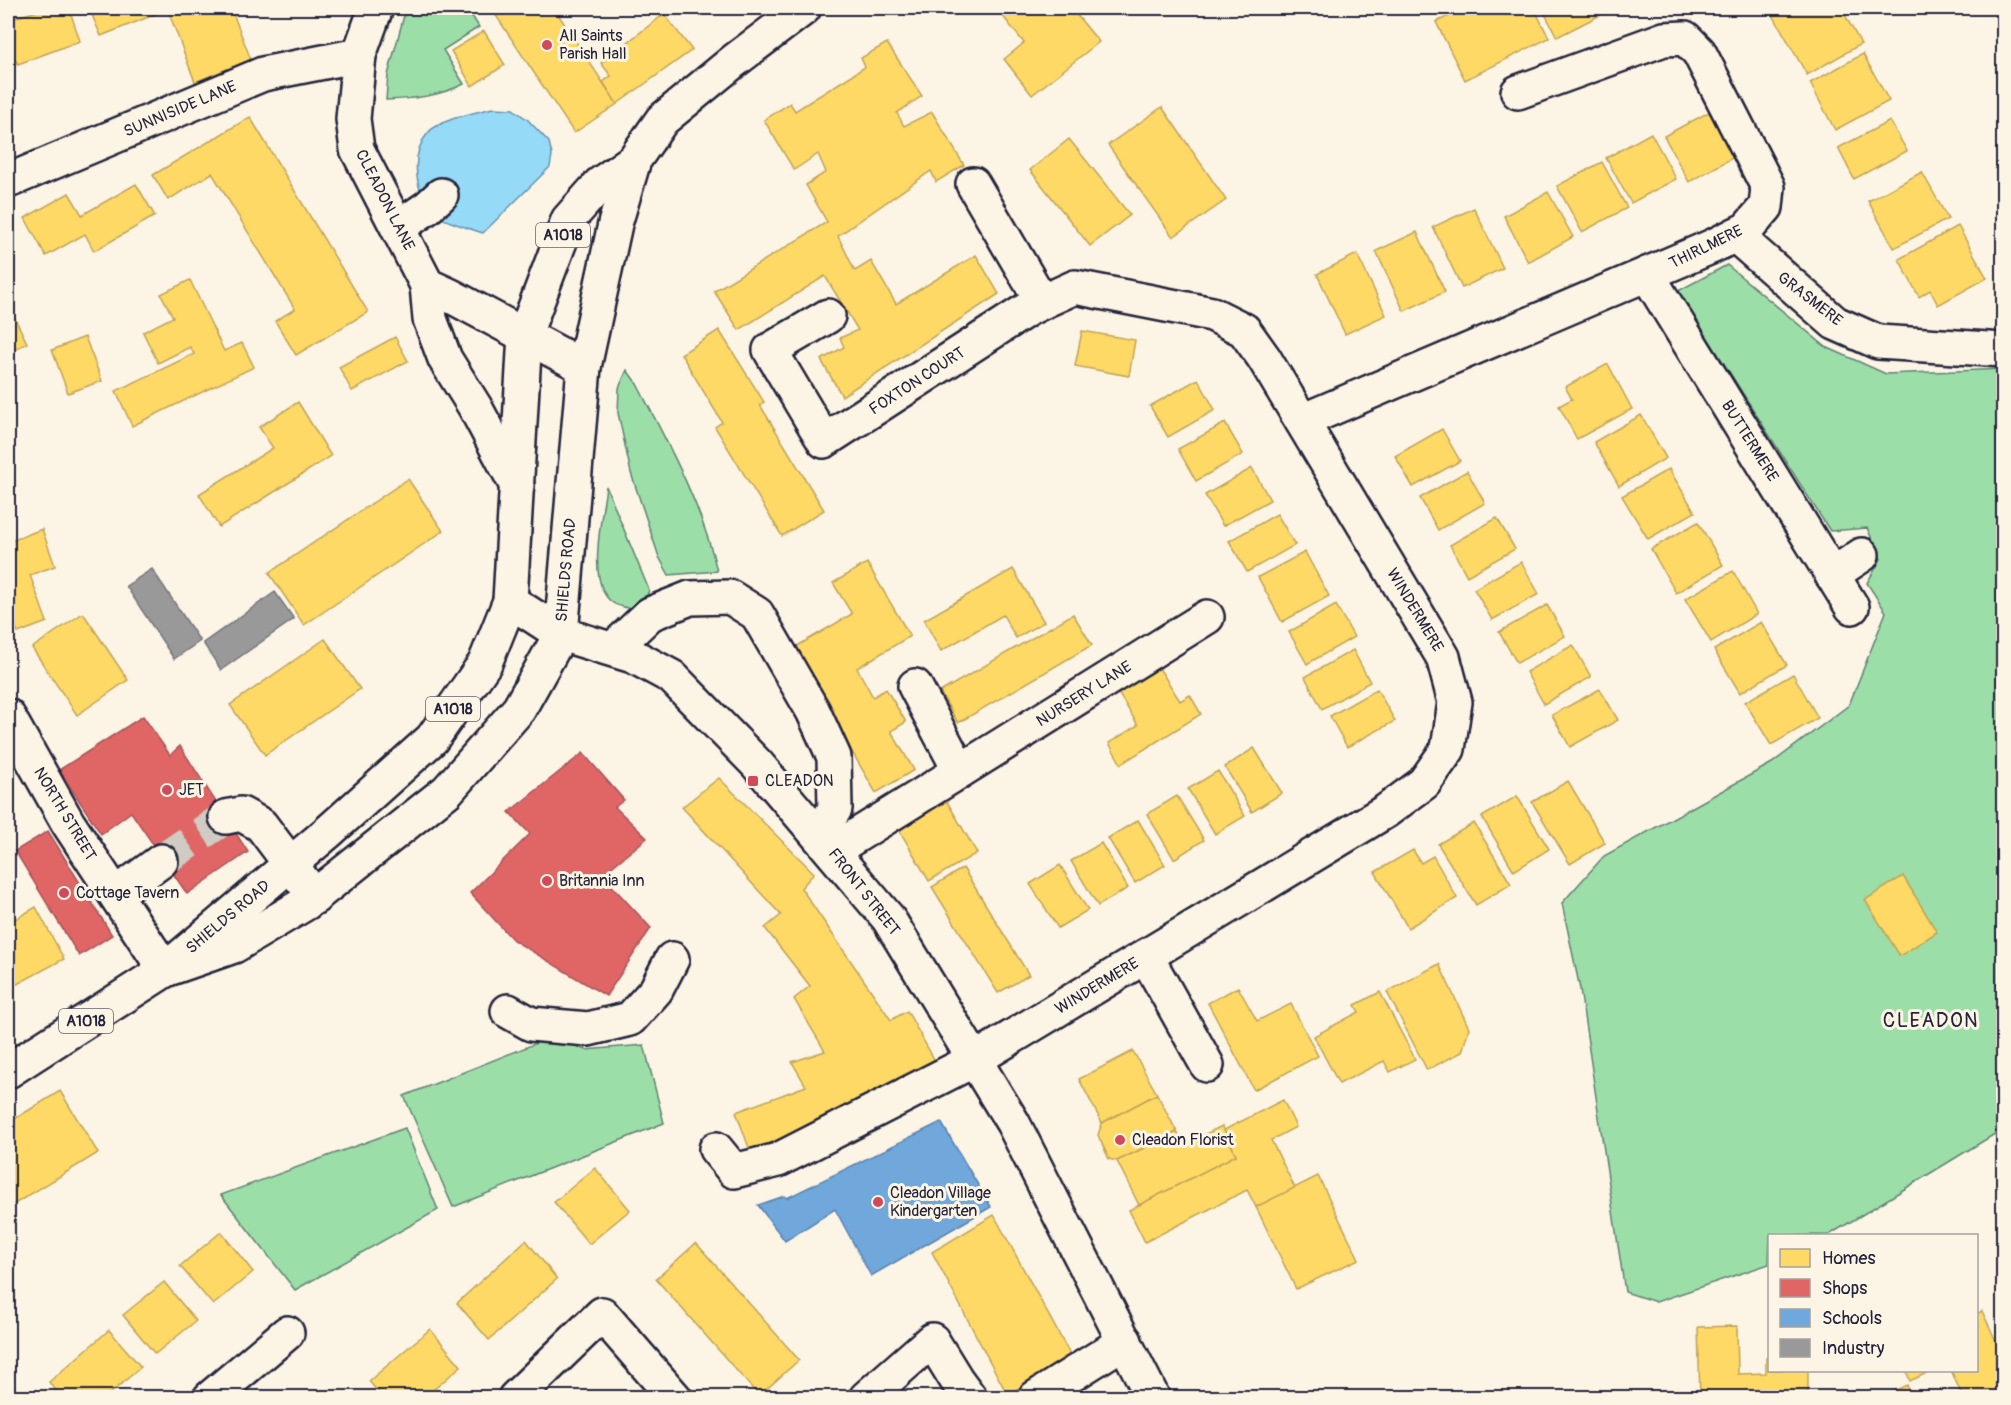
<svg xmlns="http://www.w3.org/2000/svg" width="2011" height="1405" viewBox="0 0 2011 1405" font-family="Pangolin,sans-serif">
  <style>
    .green { fill: #9cdea8; stroke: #5f8072; stroke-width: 1.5 }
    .water { fill: #95daf7; stroke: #6790ac; stroke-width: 1.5 }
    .homes { fill: #ffd966; stroke: #bda259; stroke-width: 1.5 }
    .shops { fill: #e06666; stroke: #a75259; stroke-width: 1.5 }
    .schools { fill: #6fa8dc; stroke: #5880ac; stroke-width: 1.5 }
    .industry { fill: #999; stroke: #75757d; stroke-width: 1.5 }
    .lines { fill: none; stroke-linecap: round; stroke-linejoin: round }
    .minor-tunnel { stroke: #d0cbc3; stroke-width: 33; stroke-dasharray: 33 16; stroke-linecap: butt }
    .minor-casing { stroke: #22223b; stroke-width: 38 }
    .highway-casing { stroke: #22223b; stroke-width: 38 }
    .minor { stroke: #fcf5e5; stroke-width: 33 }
    .highway { stroke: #fcf5e5; stroke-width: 33 }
    .poi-dot { fill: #d1495b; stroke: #fcf5e5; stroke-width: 2 }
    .labels { text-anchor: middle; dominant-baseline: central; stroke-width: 6; stroke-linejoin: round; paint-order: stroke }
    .shield { fill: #fcf5e5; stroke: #63616e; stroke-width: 1.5 }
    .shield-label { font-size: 15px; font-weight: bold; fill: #22223b }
    .poi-label { font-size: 16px; fill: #22223b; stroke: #fcf5e5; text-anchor: start }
    .street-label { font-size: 16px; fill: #22223b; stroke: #fcf5e5 }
    .quarter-label { font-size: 20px; letter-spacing: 1.5px; fill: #22223b; stroke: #fcf5e5 }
  </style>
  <rect width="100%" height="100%" fill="#fcf5e5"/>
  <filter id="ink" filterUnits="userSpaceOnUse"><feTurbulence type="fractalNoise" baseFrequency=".0167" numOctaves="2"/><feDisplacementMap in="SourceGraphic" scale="12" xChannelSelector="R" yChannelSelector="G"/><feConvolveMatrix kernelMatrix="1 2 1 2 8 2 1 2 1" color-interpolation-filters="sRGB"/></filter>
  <g filter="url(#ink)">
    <g class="green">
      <path d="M 406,8 L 467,8 L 479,27 L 443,50 L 464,84 C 439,96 414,99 386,100 L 388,75 Z"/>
      <path d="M 1727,265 L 1826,347 L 1886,374 L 2003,369 L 2003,1129 L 1829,1235 L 1770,1236 L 1769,1264 L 1656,1302 L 1625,1292 L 1580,989 L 1562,903 L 1604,856 L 1772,763 L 1849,705 L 1886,612 L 1867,583 L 1881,559 L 1867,528 L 1830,531 L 1678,291 Z"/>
      <path d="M 627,370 L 637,384 C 668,444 702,505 717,571 L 669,575 L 659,557 L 631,473 L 618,413 L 619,388 Z"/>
      <path d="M 606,486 L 649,590 L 645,601 L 630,609 C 625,607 617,606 613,603 C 585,584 603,515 606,486 Z"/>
      <path d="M 554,1036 L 585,1050 L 644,1045 L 664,1123 L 453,1207 L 404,1096 Z"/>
      <path d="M 405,1128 L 438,1210 L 295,1290 L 221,1195 Z"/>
    </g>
    <path class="water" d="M 493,108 L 513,109 L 528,120 L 549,142 L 552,155 L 550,167 L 483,233 C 472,229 442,221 435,214 C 415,195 409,155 428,133 C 438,120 477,112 493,108 Z"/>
    <g class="homes">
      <path d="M 46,8 L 69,8 L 80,41 L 18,64 L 13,56 L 8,57 L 8,20 Z"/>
      <path d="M 89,8 L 159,8 L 161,12 L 101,36 Z"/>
      <path d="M 182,8 L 231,8 L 251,60 L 195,82 L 169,13 Z"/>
      <path d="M 491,8 L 554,8 L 617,104 L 574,133 Z"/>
      <path d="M 1012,8 L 1071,8 L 1099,42 L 1032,95 L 1004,59 L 1024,43 L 1002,15 Z"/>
      <path d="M 1466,8 L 1534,8 L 1549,38 L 1465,80 L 1436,22 Z"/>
      <path d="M 1542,8 L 1614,8 L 1557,37 Z"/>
      <path d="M 1769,8 L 1841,8 L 1861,44 L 1807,75 Z"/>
      <path d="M 664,14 L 692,50 L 617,104 L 603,82 L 611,76 L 601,63 Z"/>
      <path d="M 484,31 L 505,65 L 472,86 L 451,51 Z"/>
      <path d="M 887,43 L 922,96 L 897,113 L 904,126 L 932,112 L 964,165 L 936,182 L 931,171 L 838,236 L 855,271 L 871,261 L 896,304 L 976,255 L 999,294 L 842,396 L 821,360 L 844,347 L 840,338 L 858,330 L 825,276 L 739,330 L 714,291 L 827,222 L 806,185 L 826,172 L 818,154 L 794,170 L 764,120 L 790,103 L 795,111 L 865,67 L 861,58 Z"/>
      <path d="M 1863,54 L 1889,101 L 1835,130 L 1810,83 Z"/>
      <path d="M 1162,107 L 1226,200 L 1173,237 L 1108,145 Z"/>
      <path d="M 1709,112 L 1734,157 L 1689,182 L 1664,136 Z"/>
      <path d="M 250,117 L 368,312 L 296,355 L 275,321 L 295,309 L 212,173 L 168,200 L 153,175 Z"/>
      <path d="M 1890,121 L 1907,151 L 1854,179 L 1838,148 Z"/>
      <path d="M 1651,133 L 1676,179 L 1631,203 L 1606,158 Z"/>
      <path d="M 1069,139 L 1130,215 L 1090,246 L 1030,170 Z"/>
      <path d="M 1602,162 L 1627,208 L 1582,232 L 1557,186 Z"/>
      <path d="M 1922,172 L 1948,219 L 1894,248 L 1868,201 Z"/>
      <path d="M 136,184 L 155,216 L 94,251 L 85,234 L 46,256 L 25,218 L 69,193 L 82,215 Z"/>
      <path d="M 1548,192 L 1573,237 L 1528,262 L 1504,216 Z"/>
      <path d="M 1474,208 L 1503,268 L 1462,288 L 1433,227 Z"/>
      <path d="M 1958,226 L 1987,278 L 1938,305 L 1930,290 L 1919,297 L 1899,259 Z"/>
      <path d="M 1417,232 L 1445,292 L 1404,311 L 1376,251 Z"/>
      <path d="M 1357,254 L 1386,315 L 1345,334 L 1317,274 Z"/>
      <path d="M 190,280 L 224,351 L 242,343 L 254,367 L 132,426 L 116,391 L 194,354 L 190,347 L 158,363 L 143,332 L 173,317 L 161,294 Z"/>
      <path d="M 8,304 L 27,343 L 8,353 Z"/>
      <path d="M 719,330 L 764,402 L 760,405 L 824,510 L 782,536 L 715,427 L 722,422 L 681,354 Z"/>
      <path d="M 1082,331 L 1135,340 L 1129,376 L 1075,366 Z"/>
      <path d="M 85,337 L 102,381 L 68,393 L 52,350 Z"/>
      <path d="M 395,337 L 408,361 L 352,391 L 339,367 Z"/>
      <path d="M 1608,364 L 1632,409 L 1577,439 L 1559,406 L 1572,399 L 1565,387 Z"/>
      <path d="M 1198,379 L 1215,410 L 1168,437 L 1150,406 Z"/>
      <path d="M 298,402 L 331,456 L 219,527 L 199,494 L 273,448 L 259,427 Z"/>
      <path d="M 1641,415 L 1666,458 L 1619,486 L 1594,442 Z"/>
      <path d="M 1225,423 L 1243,454 L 1196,481 L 1178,449 Z"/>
      <path d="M 1442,429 L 1460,461 L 1413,487 L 1395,456 Z"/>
      <path d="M 1252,468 L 1270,500 L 1223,526 L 1205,495 Z"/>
      <path d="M 1669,469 L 1695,512 L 1648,539 L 1622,496 Z"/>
      <path d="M 1467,471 L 1485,503 L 1438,530 L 1420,498 Z"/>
      <path d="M 408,479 L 443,531 L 304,625 L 269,573 Z"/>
      <path d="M 1277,514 L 1295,545 L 1247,572 L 1229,541 Z"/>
      <path d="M 1497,518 L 1515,549 L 1467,576 L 1450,545 Z"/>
      <path d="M 1698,522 L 1723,565 L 1676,593 L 1651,549 Z"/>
      <path d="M 42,529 L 55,566 L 30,575 L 47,622 L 18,633 L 8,604 L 8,542 Z"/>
      <path d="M 1305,552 L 1329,596 L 1282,622 L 1258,577 Z"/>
      <path d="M 1521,562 L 1539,594 L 1492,620 L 1474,589 Z"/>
      <path d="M 867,563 L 910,636 L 857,668 L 873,697 L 886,689 L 906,722 L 891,731 L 914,770 L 876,793 L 792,649 L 852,614 L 833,583 Z"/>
      <path d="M 1013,569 L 1044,622 L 1016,638 L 1003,615 L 941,651 L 924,620 Z"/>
      <path d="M 1733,571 L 1757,614 L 1711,642 L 1685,599 Z"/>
      <path d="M 1336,605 L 1354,637 L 1307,664 L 1289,632 Z"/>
      <path d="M 1547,605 L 1565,636 L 1517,663 L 1499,632 Z"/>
      <path d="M 83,613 L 128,680 L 77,715 L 32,648 Z"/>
      <path d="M 1073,614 L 1092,645 L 958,723 L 940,692 Z"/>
      <path d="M 1761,622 L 1787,665 L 1740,693 L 1714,650 Z"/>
      <path d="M 325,639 L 360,689 L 265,755 L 230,705 Z"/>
      <path d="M 1573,645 L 1591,677 L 1544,704 L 1526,672 Z"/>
      <path d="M 1353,650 L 1370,682 L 1322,709 L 1305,677 Z"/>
      <path d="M 1152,657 L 1180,701 L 1190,695 L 1201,714 L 1121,764 L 1109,743 L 1138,725 L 1112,683 Z"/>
      <path d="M 1793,674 L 1818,718 L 1771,745 L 1745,702 Z"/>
      <path d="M 1377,689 L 1395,721 L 1347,747 L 1330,716 Z"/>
      <path d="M 1600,689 L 1618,720 L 1570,747 L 1552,715 Z"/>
      <path d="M 1254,748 L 1282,793 L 1252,812 L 1225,767 Z"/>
      <path d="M 1218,771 L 1245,816 L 1215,834 L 1188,789 Z"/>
      <path d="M 719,778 L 814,873 L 801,888 L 891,1020 L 907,1011 L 940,1070 L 752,1156 L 736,1112 L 806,1086 L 792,1062 L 825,1051 L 794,999 L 810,986 L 765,928 L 781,915 L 682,807 Z"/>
      <path d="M 1568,781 L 1605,843 L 1570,864 L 1532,802 Z"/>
      <path d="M 942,793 L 977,853 L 929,881 L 894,821 Z"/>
      <path d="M 1177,796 L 1204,840 L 1174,859 L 1147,814 Z"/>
      <path d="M 1517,796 L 1549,849 L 1514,871 L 1482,817 Z"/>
      <path d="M 1138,820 L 1165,865 L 1135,883 L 1108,838 Z"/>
      <path d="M 1474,823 L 1511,884 L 1476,905 L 1438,844 Z"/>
      <path d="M 1101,843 L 1128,888 L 1098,906 L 1071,861 Z"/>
      <path d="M 1413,850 L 1421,863 L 1433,856 L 1457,898 L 1408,928 L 1375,872 Z"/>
      <path d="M 1060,865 L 1088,910 L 1058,928 L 1030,884 Z"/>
      <path d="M 963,868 L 1029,975 L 998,993 L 932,887 Z"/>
      <path d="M 1903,876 L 1937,932 L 1900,956 L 1865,900 Z"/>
      <path d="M 36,907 L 64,959 L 8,989 L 8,923 Z"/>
      <path d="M 1439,964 L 1469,1028 L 1462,1052 L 1427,1070 L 1387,992 Z"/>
      <path d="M 1238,987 L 1257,1021 L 1291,1004 L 1318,1056 L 1254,1090 L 1208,1003 Z"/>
      <path d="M 1380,992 L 1415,1059 L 1390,1072 L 1384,1061 L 1339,1084 L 1314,1036 L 1359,1012 L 1355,1005 Z"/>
      <path d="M 1133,1051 L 1157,1094 L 1102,1123 L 1079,1079 Z"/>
      <path d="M 60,1091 L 98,1153 L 8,1208 L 8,1123 Z"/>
      <path d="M 1157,1094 L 1177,1132 L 1117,1161 L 1109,1159 L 1098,1135 L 1102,1123 Z"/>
      <path d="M 1283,1100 L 1296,1127 L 1271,1140 L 1295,1188 L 1256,1207 L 1247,1190 L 1145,1242 L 1129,1210 L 1236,1155 L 1224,1130 Z"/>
      <path d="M 1222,1126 L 1236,1155 L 1139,1205 L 1117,1161 L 1177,1132 L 1183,1145 Z"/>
      <path d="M 595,1168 L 630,1210 L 589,1244 L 554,1202 Z"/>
      <path d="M 1318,1176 L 1359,1259 L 1296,1289 L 1256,1207 Z"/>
      <path d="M 994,1215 L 1073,1360 L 1007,1394 L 932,1252 Z"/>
      <path d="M 221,1232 L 253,1272 L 213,1305 L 180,1266 Z"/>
      <path d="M 526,1240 L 557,1279 L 489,1340 L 457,1303 Z"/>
      <path d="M 696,1243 L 799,1360 L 759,1396 L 656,1279 Z"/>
      <path d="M 164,1282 L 196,1321 L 155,1354 L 123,1315 Z"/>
      <path d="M 1982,1311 L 2004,1358 L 2004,1398 L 1963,1398 L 1951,1370 L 1976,1370 L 1976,1314 Z"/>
      <path d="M 1737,1326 L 1738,1374 L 1766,1373 L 1766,1358 L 1770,1358 L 1770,1370 L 1808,1370 L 1808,1398 L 1700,1398 L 1698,1327 Z"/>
      <path d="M 430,1329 L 461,1366 L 424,1398 L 383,1398 L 369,1381 Z"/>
      <path d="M 109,1330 L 141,1367 L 105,1398 L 62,1398 L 49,1382 Z"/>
      <path d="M 1906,1370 L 1933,1370 L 1910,1381 Z"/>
      <path d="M 1907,1385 L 1912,1398 L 1878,1398 Z"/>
    </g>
    <g class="shops">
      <path d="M 143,716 L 170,755 L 180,746 L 248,852 L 187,894 L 131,812 L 101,834 L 59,770 Z"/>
      <path d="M 583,753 L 624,800 L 615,807 L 647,838 L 602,875 L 651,928 L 606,996 L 513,940 L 470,893 L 530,834 L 509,812 Z"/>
      <path d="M 48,831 L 112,935 L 79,956 L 15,851 Z"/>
    </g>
    <path class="schools" d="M 941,1122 L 991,1207 L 871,1276 L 835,1209 L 785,1241 L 758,1205 L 784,1196 L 787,1198 Z"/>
    <g class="industry">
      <path d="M 152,569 L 200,641 L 174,659 L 126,586 Z"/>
      <path d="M 275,592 L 294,619 L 221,670 L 203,643 Z"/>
    </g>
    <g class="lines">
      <path class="minor-tunnel" d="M 161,861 L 226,817"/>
      <g class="minor-casing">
        <g id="minor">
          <path d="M 376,8 L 359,55 L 353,119 L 357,149 L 427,285 L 451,296 L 584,367"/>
          <path d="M 8,181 L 263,74 L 359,55"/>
          <path d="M 399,227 L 428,207 L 441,195"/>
          <path d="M 1735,235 L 1835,323 L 1878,342 L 2004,350"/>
          <path d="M 1647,274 L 1852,607"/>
          <path d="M 427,285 L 430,319 L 445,359 L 475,407 L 517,486"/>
          <path d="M 828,316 L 770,350 L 824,441 L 1028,309 L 1042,302 L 973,184"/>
          <path d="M 1302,421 L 1713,246 L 1747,229 L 1766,207 L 1768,187 L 1699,52 L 1685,38 L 1664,39 L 1518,92"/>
          <path d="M 1832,575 L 1862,555"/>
          <path d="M 510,601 L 561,634 L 633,656 L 672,677 L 757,764 L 888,918 L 1013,1123 L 1153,1398"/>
          <path d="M 613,649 L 650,614 L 690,598 L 730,597 L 757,614 L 813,711 L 834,757 L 835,809 L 818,835"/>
          <path d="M 915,686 L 960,771"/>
          <path d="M 8,716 L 68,823 L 165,970"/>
          <path d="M 226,817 L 241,814 L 261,825 L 315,897"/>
          <path d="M 832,851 L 1207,617"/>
          <path d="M 116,894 L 161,861"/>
          <path d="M 1146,956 L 1207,1065"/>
          <path d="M 508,1011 L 531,1024 L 588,1029 L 630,1019 L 656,990 L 672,959"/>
          <path d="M 716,1149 L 734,1171 L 778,1160 L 974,1060 L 1386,811 L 1424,783 L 1448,749 L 1455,702 L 1443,657 L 1264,358 L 1244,330 L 1212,314 L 1075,287 L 1042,302"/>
          <path d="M 210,1398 L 287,1333"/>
          <path d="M 515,1398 L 602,1314 L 675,1398"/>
          <path d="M 866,1398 L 932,1340 L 956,1379 L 970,1398"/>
          <path d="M 1035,1398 L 1125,1341"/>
        </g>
      </g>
      <g class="highway-casing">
        <g id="highway">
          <path d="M 165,970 L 234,946 L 306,903 L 447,791 L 519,709 L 561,634 L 584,367 L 615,224 L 634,160 L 662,120 L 734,61 L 804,8"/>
          <path d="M 8,1071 L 165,970 L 327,833 L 432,739 L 485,663 L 510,601 L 525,334 L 568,220 L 600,184 L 634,160"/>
        </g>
      </g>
      <use href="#minor" class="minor"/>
      <use href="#highway" class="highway"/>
    </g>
  </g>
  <g class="poi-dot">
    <circle cx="547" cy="45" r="6"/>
    <rect x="747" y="775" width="12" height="12" rx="3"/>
    <circle cx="167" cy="790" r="6"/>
    <circle cx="547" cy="881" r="6"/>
    <circle cx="64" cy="893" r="6"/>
    <circle cx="1120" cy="1140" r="6"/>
    <circle cx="878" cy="1202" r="6"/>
  </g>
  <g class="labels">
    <g class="shield">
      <rect x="536" y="223" width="54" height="24" rx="4.5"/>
      <rect x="426" y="697" width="54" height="24" rx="4.5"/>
      <rect x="59" y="1009" width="54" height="24" rx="4.5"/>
    </g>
    <g class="shield-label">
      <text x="563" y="235">A1018</text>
      <text x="453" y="709">A1018</text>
      <text x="86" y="1021">A1018</text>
    </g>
    <g class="poi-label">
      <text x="559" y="36">All Saints<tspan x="559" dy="18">Parish Hall</tspan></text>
      <text x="765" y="781">CLEADON</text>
      <text x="179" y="790">JET</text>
      <text x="559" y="881">Britannia Inn</text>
      <text x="76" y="893">Cottage Tavern</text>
      <text x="1132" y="1140">Cleadon Florist</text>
      <text x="890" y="1193">Cleadon Village<tspan x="890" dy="18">Kindergarten</tspan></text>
    </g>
    <g class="street-label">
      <text transform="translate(180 109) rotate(-23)">SUNNISIDE LANE</text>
      <text transform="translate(385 200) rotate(63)">CLEADON LANE</text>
      <text transform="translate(1706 247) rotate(-26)">THIRLMERE</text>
      <text transform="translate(1810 299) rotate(38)">GRASMERE</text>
      <text transform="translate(917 381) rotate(-33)">FOXTON COURT</text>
      <text transform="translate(1750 441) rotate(58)">BUTTERMERE</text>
      <text transform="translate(566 570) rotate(-85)">SHIELDS ROAD</text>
      <text transform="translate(1415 610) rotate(59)">WINDERMERE</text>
      <text transform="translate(1084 694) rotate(-32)">NURSERY LANE</text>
      <text transform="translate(65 814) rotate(59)">NORTH STREET</text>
      <text transform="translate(864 892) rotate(52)">FRONT STREET</text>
      <text transform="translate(228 917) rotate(-40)">SHIELDS ROAD</text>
      <text transform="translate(1097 986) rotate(-31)">WINDERMERE</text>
    </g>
    <g class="quarter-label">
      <text x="1931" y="1020">CLEADON</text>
    </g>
  </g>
  <rect width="2011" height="1405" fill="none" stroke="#fcf5e5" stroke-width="30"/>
  <rect x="15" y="15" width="1981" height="1375" fill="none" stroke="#22223b" stroke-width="2" filter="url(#ink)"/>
  <rect x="1768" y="1234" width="210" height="138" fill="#fcf5e5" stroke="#a5a1a1" stroke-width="1.5"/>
  <rect x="1780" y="1249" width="30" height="18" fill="#ffd966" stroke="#a5a1a1" stroke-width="1.5"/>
  <text x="1822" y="1264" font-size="18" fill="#22223b">Homes</text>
  <rect x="1780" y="1279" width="30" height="18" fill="#e06666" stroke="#a5a1a1" stroke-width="1.5"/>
  <text x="1822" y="1294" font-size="18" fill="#22223b">Shops</text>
  <rect x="1780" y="1309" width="30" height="18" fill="#6fa8dc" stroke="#a5a1a1" stroke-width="1.5"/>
  <text x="1822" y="1324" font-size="18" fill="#22223b">Schools</text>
  <rect x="1780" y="1339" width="30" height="18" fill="#999999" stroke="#a5a1a1" stroke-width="1.5"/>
  <text x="1822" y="1354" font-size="18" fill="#22223b">Industry</text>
</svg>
